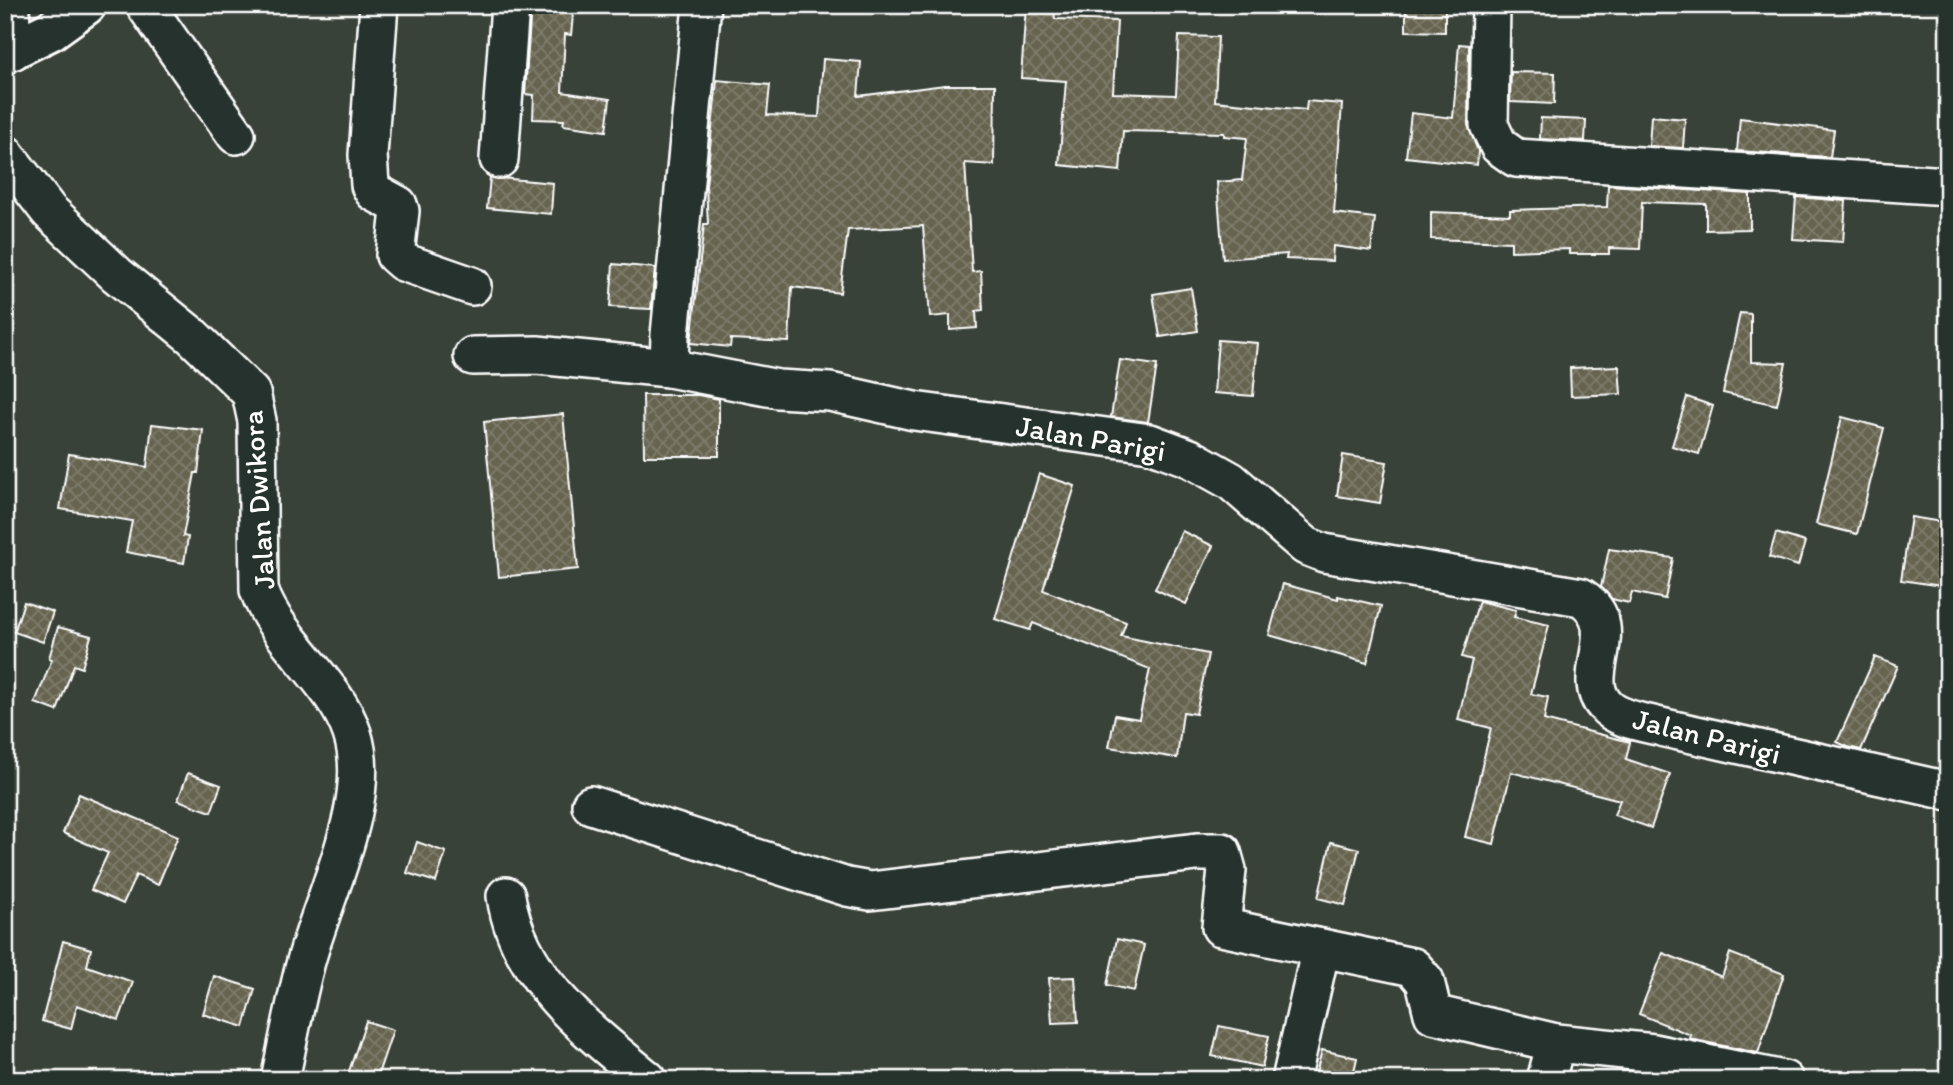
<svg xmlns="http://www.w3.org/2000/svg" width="1953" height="1085" viewBox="0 0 1953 1085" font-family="Itim,sans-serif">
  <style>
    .building { fill: url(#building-cross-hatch); stroke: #fff; stroke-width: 2 }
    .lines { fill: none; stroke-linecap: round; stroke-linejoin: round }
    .minor-casing { stroke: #fff; stroke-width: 42 }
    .tertiary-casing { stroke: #fff; stroke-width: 44 }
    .minor { stroke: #26332d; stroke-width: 37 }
    .tertiary { stroke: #26332d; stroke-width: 38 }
    .labels { text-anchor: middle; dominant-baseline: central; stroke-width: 5; stroke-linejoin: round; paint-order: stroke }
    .street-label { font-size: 30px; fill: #fff; stroke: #26332d }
  </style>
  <defs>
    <pattern id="building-cross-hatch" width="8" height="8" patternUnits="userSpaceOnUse" patternTransform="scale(1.75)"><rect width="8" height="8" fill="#666450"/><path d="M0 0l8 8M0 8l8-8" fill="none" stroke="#7d7b6a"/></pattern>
  </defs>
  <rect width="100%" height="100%" fill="#394238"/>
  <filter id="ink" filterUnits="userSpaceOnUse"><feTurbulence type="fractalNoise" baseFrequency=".0143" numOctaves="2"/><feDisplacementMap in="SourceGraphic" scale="14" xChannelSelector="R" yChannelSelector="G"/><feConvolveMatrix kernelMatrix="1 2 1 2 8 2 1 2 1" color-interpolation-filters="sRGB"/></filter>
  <g filter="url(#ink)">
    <g class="building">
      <path d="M 531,5 L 574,5 L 571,35 L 565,34 L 562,92 L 610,99 L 606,131 L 563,125 L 564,120 L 533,119 L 534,95 L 525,94 Z"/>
      <path d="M 1026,5 L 1053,5 L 1055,19 L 1117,21 L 1113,93 L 1176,95 L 1179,36 L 1218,37 L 1215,101 L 1306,110 L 1307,101 L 1342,104 L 1334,213 L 1375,218 L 1371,251 L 1333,246 L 1332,261 L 1286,259 L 1287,254 L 1223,259 L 1217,182 L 1242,180 L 1247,138 L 1224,136 L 1224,133 L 1123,131 L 1120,171 L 1059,165 L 1066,81 L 1021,78 Z"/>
      <path d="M 1406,5 L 1445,5 L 1445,32 L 1406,31 Z"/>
      <path d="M 1459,44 L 1469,45 L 1468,125 L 1478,151 L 1477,165 L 1406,157 L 1411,113 L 1453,118 Z"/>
      <path d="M 823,59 L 861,62 L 858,96 L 945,85 L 995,85 L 994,165 L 965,163 L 972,272 L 981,271 L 983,310 L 976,311 L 977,328 L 950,330 L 950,315 L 930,317 L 923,226 L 848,230 L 840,293 L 792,287 L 789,342 L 731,339 L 730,347 L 691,343 L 704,224 L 708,224 L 706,186 L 717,80 L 770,85 L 767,115 L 819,117 Z"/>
      <path d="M 1511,72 L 1555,73 L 1554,104 L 1510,102 Z"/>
      <path d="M 1651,116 L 1685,119 L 1683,148 L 1649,146 Z"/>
      <path d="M 1541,118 L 1586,120 L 1585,141 L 1540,139 Z"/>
      <path d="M 1740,118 L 1834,130 L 1830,157 L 1737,151 Z"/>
      <path d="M 490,177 L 553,183 L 551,214 L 487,208 Z"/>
      <path d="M 1608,185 L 1750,194 L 1750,229 L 1706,230 L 1706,204 L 1642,202 L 1640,249 L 1609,248 L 1609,254 L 1569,254 L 1569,249 L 1511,251 L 1511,242 L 1431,239 L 1431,212 L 1510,215 L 1510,210 L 1607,207 Z"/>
      <path d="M 1796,197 L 1846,201 L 1843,242 L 1793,239 Z"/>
      <path d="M 613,264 L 655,268 L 651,309 L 610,307 Z"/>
      <path d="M 1191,288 L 1198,331 L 1160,337 L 1153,294 Z"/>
      <path d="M 1740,313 L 1751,314 L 1751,362 L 1786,363 L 1777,405 L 1723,393 Z"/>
      <path d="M 1218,340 L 1258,343 L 1253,396 L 1214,393 Z"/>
      <path d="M 1120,360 L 1157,365 L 1148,422 L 1111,417 Z"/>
      <path d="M 1619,366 L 1621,394 L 1571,396 L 1570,368 Z"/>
      <path d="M 643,395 L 698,395 L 719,399 L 719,456 L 644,456 Z"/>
      <path d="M 1687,397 L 1713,406 L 1699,454 L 1672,446 Z"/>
      <path d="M 563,414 L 578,569 L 499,577 L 484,422 Z"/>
      <path d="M 1842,417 L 1884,428 L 1857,534 L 1816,524 Z"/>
      <path d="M 152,424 L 203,430 L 198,473 L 195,473 L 183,536 L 188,537 L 184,563 L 126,552 L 132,521 L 60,509 L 69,454 L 147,467 Z"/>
      <path d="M 1343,455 L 1387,462 L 1380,503 L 1337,496 Z"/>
      <path d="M 1039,474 L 1075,486 L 1043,590 L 1126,622 L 1121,636 L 1208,654 L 1196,714 L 1183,712 L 1177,758 L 1109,747 L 1115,715 L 1139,719 L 1150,669 L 1033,623 L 1030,630 L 995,619 Z"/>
      <path d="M 1911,517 L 1948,523 L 1948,587 L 1901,580 Z"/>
      <path d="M 1182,531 L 1213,546 L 1186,604 L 1155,589 Z"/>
      <path d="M 1776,533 L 1805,542 L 1798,566 L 1769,557 Z"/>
      <path d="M 1609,549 L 1673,558 L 1665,599 L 1632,592 L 1629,603 L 1612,599 L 1601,587 Z"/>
      <path d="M 1283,584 L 1338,599 L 1338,596 L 1381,606 L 1367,663 L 1269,635 Z"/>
      <path d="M 1479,601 L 1516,610 L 1514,617 L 1549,625 L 1531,694 L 1548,697 L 1544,720 L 1630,742 L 1626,759 L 1670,774 L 1651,828 L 1614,815 L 1620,800 L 1511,772 L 1494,844 L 1465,837 L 1491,728 L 1458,720 L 1472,660 L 1462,657 Z"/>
      <path d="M 24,602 L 53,612 L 43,642 L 14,632 Z"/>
      <path d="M 58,627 L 91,636 L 82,668 L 74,665 L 57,711 L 35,703 L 52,659 L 49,658 Z"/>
      <path d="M 1875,657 L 1898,666 L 1861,750 L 1848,747 L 1837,742 Z"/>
      <path d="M 188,773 L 221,785 L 211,812 L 178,800 Z"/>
      <path d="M 79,794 L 178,836 L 158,885 L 136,875 L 123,904 L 91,890 L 108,853 L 63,833 Z"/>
      <path d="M 417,842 L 446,852 L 436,882 L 407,873 Z"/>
      <path d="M 1331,842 L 1359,849 L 1345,905 L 1318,898 Z"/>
      <path d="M 1117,939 L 1144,945 L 1134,991 L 1107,985 Z"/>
      <path d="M 63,941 L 91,949 L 87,966 L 133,982 L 119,1020 L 77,1005 L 71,1029 L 42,1021 Z"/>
      <path d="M 1663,953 L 1722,977 L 1730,953 L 1784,974 L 1758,1053 L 1690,1039 L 1691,1035 L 1639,1014 Z"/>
      <path d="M 214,976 L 255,989 L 244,1027 L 203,1014 Z"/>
      <path d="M 1075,977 L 1078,1022 L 1052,1023 L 1049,978 Z"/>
      <path d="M 366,1021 L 393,1030 L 376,1080 L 346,1080 Z"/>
      <path d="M 1219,1026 L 1269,1036 L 1262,1067 L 1212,1056 Z"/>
      <path d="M 1322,1050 L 1357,1058 L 1352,1080 L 1314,1080 Z"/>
    </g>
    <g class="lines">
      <g class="minor-casing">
        <g id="minor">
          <path d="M 10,5 L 12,51"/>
          <path d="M 145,5 L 236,135"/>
          <path d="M 379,5 L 368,155 L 370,185 L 374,192 L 398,205 L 400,211 L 395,255 L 403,262 L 472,286"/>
          <path d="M 702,5 L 670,335 L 669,368 L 778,389 L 830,392 L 914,411 L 1150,443 L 1190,458 L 1231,481 L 1306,546 L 1324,553 L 1581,597 C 1627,627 1577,675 1605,705 C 1617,720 1648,723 1665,728 L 1948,791"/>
          <path d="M 1491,5 L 1489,125 L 1499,146 L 1516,158 L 1948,186"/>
          <path d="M 5,154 L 49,211 L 117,275 L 192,336 L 251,393 L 257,421 L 259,590 C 277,642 335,681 352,733 C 375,801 322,898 305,965 C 295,1003 288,1041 280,1080"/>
          <path d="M 499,159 L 510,5"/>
          <path d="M 473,356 L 537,355 L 669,368"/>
          <path d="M 591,805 L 847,887 L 870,891 L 1197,852 L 1222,852 L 1227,870 L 1221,927 L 1413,967 L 1425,981 L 1433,1014 L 1556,1043 L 1654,1053 L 1784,1080"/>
          <path d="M 506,896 C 518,978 587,1030 648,1080"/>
          <path d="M 1291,1080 L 1321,948"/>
          <path d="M 1546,1080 L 1556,1043"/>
        </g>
      </g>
      <g class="tertiary-casing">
        <path id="tertiary" d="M 5,53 L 50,31 L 86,5"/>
      </g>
      <use href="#minor" class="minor"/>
      <use href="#tertiary" class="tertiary"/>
    </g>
  </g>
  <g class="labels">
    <g class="street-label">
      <text transform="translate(1091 438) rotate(10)">Jalan Parigi</text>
      <text transform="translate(258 500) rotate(-94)">Jalan Dwikora</text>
      <text transform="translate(1707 736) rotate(14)">Jalan Parigi</text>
    </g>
  </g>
  <rect width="1953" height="1085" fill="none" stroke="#26332d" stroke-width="28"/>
  <rect x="14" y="14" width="1925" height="1057" fill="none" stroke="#fff" stroke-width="2.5" filter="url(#ink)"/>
</svg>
